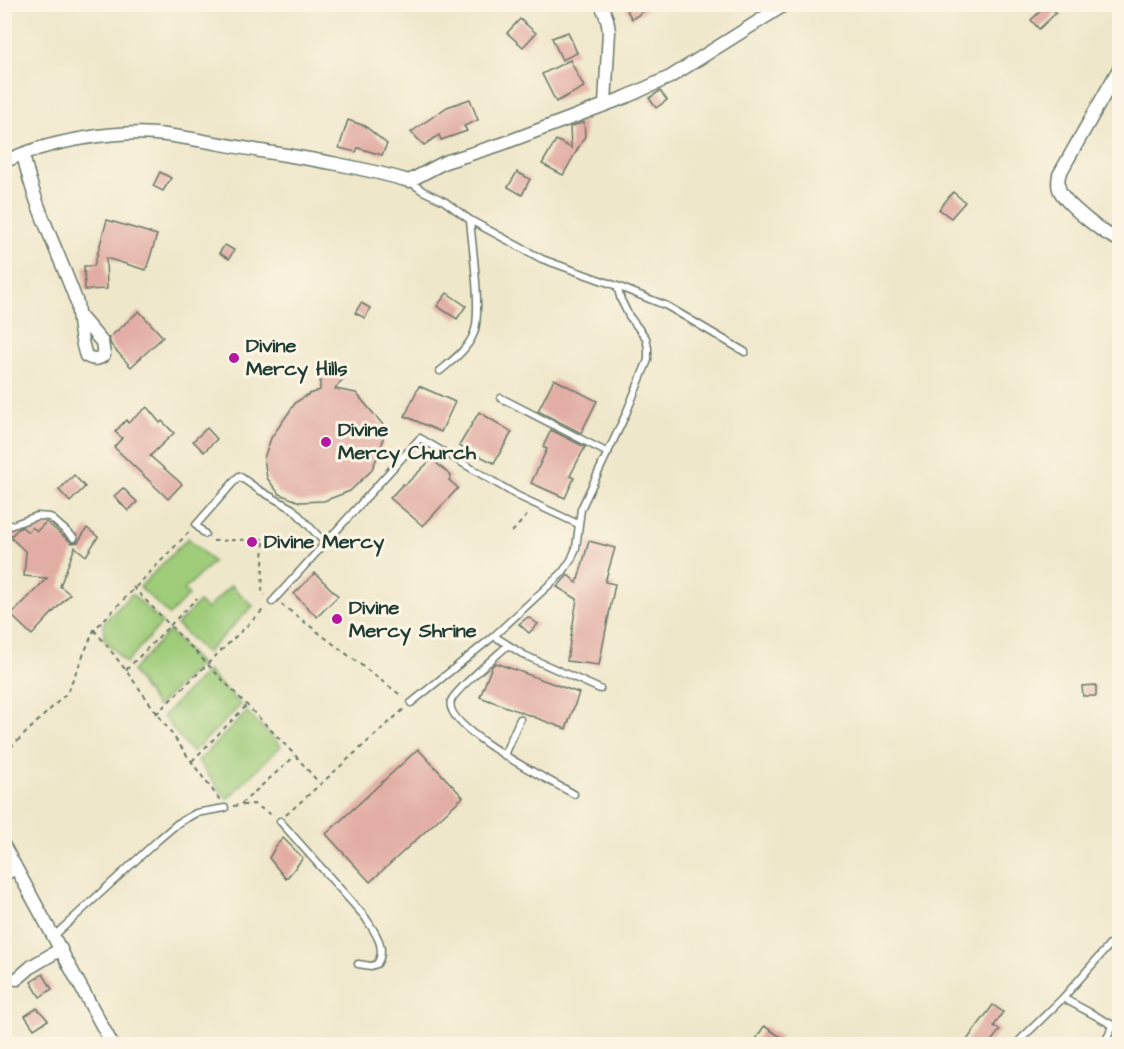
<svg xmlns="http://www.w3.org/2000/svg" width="1124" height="1049" viewBox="0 0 1124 1049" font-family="'Architects Daughter',sans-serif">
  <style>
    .green { fill: #9fcc79; stroke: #5f8456; stroke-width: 1.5 }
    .building { fill: #e2ada4 }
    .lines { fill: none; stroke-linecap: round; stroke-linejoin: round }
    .service-casing { stroke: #687868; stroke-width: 9 }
    .minor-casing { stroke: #687868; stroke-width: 15 }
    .path { stroke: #687868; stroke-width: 2; stroke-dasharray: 4.5 4.5; stroke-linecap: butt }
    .service { stroke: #fff; stroke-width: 6 }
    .minor { stroke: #fff; stroke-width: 12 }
    .poi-dot { fill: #b5179e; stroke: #fcf5e5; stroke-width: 2 }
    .labels { text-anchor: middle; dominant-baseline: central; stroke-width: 6; stroke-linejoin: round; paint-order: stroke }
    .poi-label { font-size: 20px; font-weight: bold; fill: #1f3d34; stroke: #fcf5e5; text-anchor: start }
  </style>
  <rect width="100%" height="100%" fill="#fcf5e5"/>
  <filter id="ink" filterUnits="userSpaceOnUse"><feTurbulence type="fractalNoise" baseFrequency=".0167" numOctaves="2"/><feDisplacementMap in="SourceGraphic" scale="12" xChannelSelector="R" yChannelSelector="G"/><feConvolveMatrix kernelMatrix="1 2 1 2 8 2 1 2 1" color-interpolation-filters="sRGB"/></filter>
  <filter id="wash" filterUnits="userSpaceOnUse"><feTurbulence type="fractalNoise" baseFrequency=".008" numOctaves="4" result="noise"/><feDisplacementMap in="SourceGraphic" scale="24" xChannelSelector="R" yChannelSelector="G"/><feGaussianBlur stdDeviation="1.35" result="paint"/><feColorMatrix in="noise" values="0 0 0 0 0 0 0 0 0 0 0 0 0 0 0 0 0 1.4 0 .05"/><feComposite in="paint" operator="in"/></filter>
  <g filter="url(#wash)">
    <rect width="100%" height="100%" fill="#efe7ca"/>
    <g class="green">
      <path d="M 188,538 L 213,562 L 184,590 L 189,595 L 169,615 L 140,587 Z"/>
      <path d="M 231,585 L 253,606 L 206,653 L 177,625 L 199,602 L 207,609 Z"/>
      <path d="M 132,594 L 162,623 L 126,663 L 104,639 L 104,622 Z"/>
      <path d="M 169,631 L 200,664 L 157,707 L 132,671 Z"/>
      <path d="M 207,671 L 241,705 L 192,753 L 163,716 Z"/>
      <path d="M 247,712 L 281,746 L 227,799 L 198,761 Z"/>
    </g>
    <g id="blocks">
      <g class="building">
        <path d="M 623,4 L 655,4 L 632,19 Z"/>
        <path d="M 1048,4 L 1056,13 L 1039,29 L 1031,20 Z"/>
        <path d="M 520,19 L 536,33 L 523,47 L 507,33 Z"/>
        <path d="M 568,32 L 577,53 L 562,60 L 552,38 Z"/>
        <path d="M 570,60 L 584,87 L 556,102 L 542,74 Z"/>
        <path d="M 660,91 L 667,100 L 656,108 L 649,98 Z"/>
        <path d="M 470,99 L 478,120 L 464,126 L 467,131 L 441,140 L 439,135 L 424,145 L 411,132 L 447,107 Z"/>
        <path d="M 348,120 L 365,126 L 387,144 L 382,155 L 358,148 L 356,152 L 339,148 Z"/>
        <path d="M 584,122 L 585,136 L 563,175 L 542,164 L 556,140 L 571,148 L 570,127 Z"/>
        <path d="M 160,172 L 171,178 L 163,191 L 153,186 Z"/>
        <path d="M 517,172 L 530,179 L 522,195 L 508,187 Z"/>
        <path d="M 953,192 L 965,202 L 951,218 L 939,209 Z"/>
        <path d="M 107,220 L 157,235 L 146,270 L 106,258 L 107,289 L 85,290 L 84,266 L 94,266 Z"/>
        <path d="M 225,245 L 234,250 L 229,259 L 219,253 Z"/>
        <path d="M 447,293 L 466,306 L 457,319 L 437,306 Z"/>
        <path d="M 361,303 L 370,308 L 365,318 L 355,313 Z"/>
        <path d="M 139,311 L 163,337 L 131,367 L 111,345 L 109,338 Z"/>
        <path d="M 334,367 L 345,376 L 335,389 L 356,393 L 384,426 L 382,447 L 371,471 L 350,491 L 324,501 L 300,502 L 279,494 L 267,478 L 264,458 L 271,438 L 296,402 L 309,394 L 320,390 L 320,373 L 329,373 Z"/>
        <path d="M 554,379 L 597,401 L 581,433 L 538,411 Z"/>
        <path d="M 419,386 L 455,402 L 441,432 L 405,416 Z"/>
        <path d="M 147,407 L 160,423 L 162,421 L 174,433 L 150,456 L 182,484 L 168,499 L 114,447 L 122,438 L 115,432 L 126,420 L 128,423 Z"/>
        <path d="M 479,412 L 512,432 L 494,463 L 459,446 Z"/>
        <path d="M 207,428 L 217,439 L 204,452 L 193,441 Z"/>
        <path d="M 551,430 L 585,447 L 570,476 L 574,478 L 565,498 L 531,483 L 547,449 L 543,447 Z"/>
        <path d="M 432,459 L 451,476 L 449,480 L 458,488 L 423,526 L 390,498 L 403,484 L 405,485 Z"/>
        <path d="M 74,475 L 85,487 L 70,502 L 59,490 Z"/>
        <path d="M 123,488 L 137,502 L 128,511 L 114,496 Z"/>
        <path d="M 46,522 L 72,543 L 78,542 L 87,528 L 98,537 L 86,556 L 75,547 L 60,586 L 70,594 L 32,635 L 11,615 L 47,578 L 24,576 L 26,552 L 10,537 L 18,529 L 22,527 L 28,532 L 32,527 L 37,531 Z"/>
        <path d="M 589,541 L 615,548 L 605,582 L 615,584 L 599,665 L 567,661 L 577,599 L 557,587 L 568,575 L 577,583 Z"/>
        <path d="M 315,573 L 338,596 L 317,617 L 294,594 Z"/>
        <path d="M 528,617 L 538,624 L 529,633 L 519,624 Z"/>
        <path d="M 496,663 L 579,693 L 566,729 L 480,697 L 492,666 Z"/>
        <path d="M 1096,685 L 1096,696 L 1083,696 L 1082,686 Z"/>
        <path d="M 418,749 L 463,797 L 370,882 L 326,834 Z"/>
        <path d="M 283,838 L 303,858 L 286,879 L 269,858 L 276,846 Z"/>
        <path d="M 43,974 L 52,989 L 40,997 L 31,982 Z"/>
        <path d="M 993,1005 L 1003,1012 L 994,1026 L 1000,1030 L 989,1044 L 964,1044 Z"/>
        <path d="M 37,1008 L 48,1020 L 34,1029 L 25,1016 Z"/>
        <path d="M 764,1026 L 781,1037 L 776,1044 L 753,1044 Z"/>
      </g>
    </g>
  </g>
  <g filter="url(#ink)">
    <use href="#blocks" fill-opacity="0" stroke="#687868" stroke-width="1.5"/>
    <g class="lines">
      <g class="service-casing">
        <g id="service">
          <path d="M 409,181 L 423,191 L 444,201 L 470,220 L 542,259 L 617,286 L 621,300 L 629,316 L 646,338 L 648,348 L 648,360 L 625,416 L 581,509 L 576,548 L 571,560 L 562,573 L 494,636 L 411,703"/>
          <path d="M 617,286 L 667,306 L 745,352"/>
          <path d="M 440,371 C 453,360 468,349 474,333 C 482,312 472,245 470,220"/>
          <path d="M 501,398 L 608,453"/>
          <path d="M 4,528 L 37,516 L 50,517 L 74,538"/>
          <path d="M 205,534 L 196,525 L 239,476 L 259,490 L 293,509 L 325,543"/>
          <path d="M 272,602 L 420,438 L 518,496 L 578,524"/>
          <path d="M 494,636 L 524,655 L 600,689"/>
          <path d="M 507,646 C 497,655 454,691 451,701 C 442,728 553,782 574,794"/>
          <path d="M 504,755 L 520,719"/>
          <path d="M 280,821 L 365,917 C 374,931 388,948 377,964 L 371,966 L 358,964"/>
          <path d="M 54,936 L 158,840 L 178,823 L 196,813 L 225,808"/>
          <path d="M 1063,998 L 1120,1029"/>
          <path d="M 1016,1044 L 1063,998 L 1120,933"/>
          <path d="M 1104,1044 L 1113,1026"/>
        </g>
      </g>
      <g class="minor-casing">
        <g id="minor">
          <path d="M 601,4 L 607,19 L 609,31 L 605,104"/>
          <path d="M 1120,67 L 1059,175 C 1058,181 1057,187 1061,193 C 1069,206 1105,236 1120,240"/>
          <path d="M 23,154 C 34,206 59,253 77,303 C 79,321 80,339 86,356 C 94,360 98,360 104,355 L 102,342 L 78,314"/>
          <path d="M 4,162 C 47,141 118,129 166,135 C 198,139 229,146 261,151 C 311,159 361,167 409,181 L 445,162 L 502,144 L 626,97 L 670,77 L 786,4"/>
          <path d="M 4,846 L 112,1044"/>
          <path d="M 4,876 L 15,866"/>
          <path d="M 17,979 L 32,966 L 61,949"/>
        </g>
      </g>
      <g class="path">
        <path d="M 512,532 L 530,512"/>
        <path d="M 213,541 L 264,539 L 262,592 L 265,595"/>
        <path d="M 133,587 L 295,755 L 319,783"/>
        <path d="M 281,604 L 403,697"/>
        <path d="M 94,630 C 139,684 177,744 220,800"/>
        <path d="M 126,670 L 197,598"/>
        <path d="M 156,714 L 264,609"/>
        <path d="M 4,754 L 67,693 L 94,630 L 190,531"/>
        <path d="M 192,761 L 246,706"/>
        <path d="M 241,804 L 295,756"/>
        <path d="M 233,806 L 254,804 L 272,815"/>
        <path d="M 286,815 L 404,709"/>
      </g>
      <use href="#service" class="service"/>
      <use href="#minor" class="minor"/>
    </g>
  </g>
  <g class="poi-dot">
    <circle cx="234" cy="358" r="6"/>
    <circle cx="326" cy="442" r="6"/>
    <circle cx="252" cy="542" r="6"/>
    <circle cx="337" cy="619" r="6"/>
  </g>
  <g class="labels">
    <g class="poi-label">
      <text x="246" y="346">Divine<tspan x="246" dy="23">Mercy Hills</tspan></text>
      <text x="338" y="430">Divine<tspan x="338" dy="23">Mercy Church</tspan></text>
      <text x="264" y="542">Divine Mercy</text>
      <text x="349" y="608">Divine<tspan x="349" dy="23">Mercy Shrine</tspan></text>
    </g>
  </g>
  <rect width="1124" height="1049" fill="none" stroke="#fcf5e5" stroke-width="24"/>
</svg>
